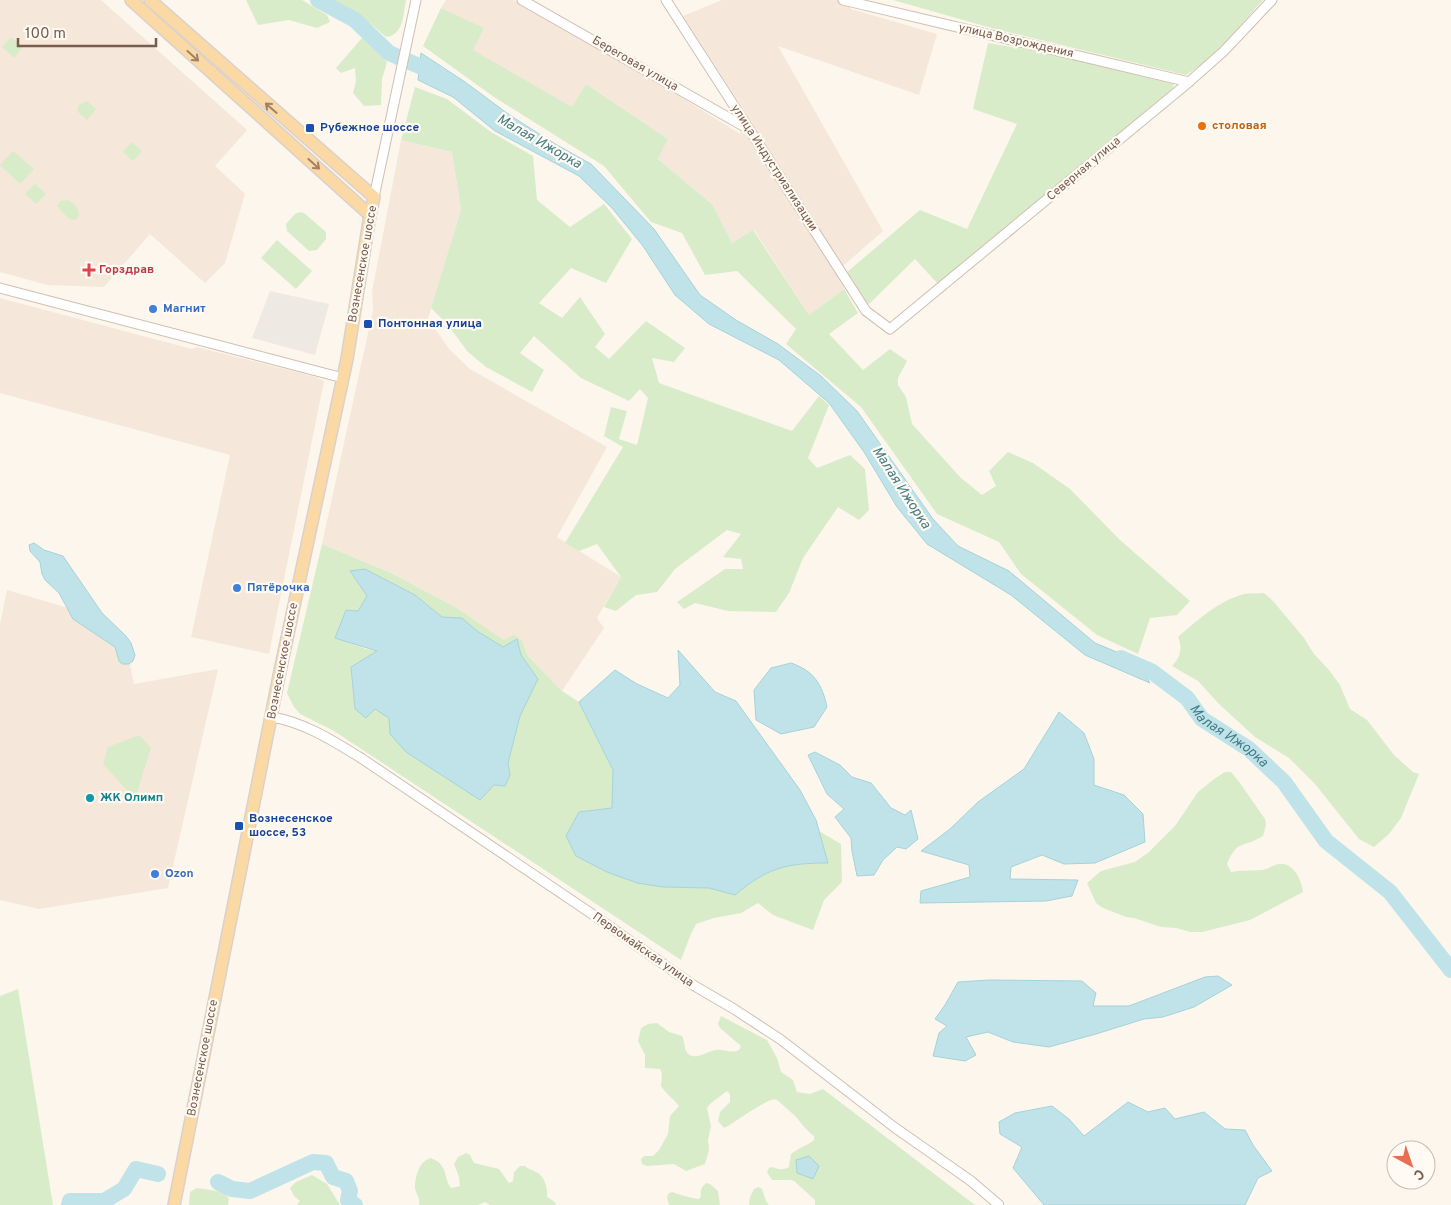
<svg xmlns="http://www.w3.org/2000/svg" width="1451" height="1205" viewBox="0 0 1451 1205" font-family="Overpass,sans-serif">
  <style>
    .residential { fill: #f5e8da }
    .industrial { fill: #efe9e4 }
    .green { fill: #d8ecc9; fill-rule: evenodd }
    .water { fill: #bfe3e8; stroke: #a5d3da }
    .lines { fill: none; stroke-linecap: round; stroke-linejoin: round }
    .river { stroke: #bfe3e8; stroke-width: 16 }
    .minor-casing { stroke: #d1beb0; stroke-width: 11 }
    .major-casing { stroke: #dad1cd; stroke-width: 14 }
    .minor { stroke: #fff; stroke-width: 9 }
    .major { stroke: #fbd9a5; stroke-width: 11 }
    .oneway { stroke: #a18267 }
    .food-dot { fill: #e8710a; stroke: #fffaf3; stroke-width: 2 }
    .transit-dot { fill: #1a4fb4; stroke: #fffaf3; stroke-width: 2 }
    .health-dot { fill: #e0444e; stroke: #fffaf3; stroke-width: 2 }
    .shop-dot { fill: #3f7fe0; stroke: #fffaf3; stroke-width: 2 }
    .culture-dot { fill: #0f9aa8; stroke: #fffaf3; stroke-width: 2 }
    .labels { text-anchor: middle; dominant-baseline: central; stroke-width: 4.5; stroke-linejoin: round; paint-order: stroke }
    .street-label { font-size: 12px; fill: #7a5c4d; stroke: #fffaf3 }
    .food-label { font-size: 12px; font-weight: bold; fill: #c56008; stroke: #fffaf3; text-anchor: start }
    .transit-label { font-size: 12px; font-weight: bold; fill: #164399; stroke: #fffaf3; text-anchor: start }
    .health-label { font-size: 12px; font-weight: bold; fill: #be3a42; stroke: #fffaf3; text-anchor: start }
    .shop-label { font-size: 12px; font-weight: bold; fill: #366cbe; stroke: #fffaf3; text-anchor: start }
    .culture-label { font-size: 12px; font-weight: bold; fill: #0d838f; stroke: #fffaf3; text-anchor: start }
    .water-label { font-size: 14px; font-style: italic; fill: #437c86; stroke: #fffaf3 }
  </style>
  <rect width="100%" height="100%" fill="#fdf6ec"/>
  <g class="residential">
    <path d="M 0,0 L 101,0 L 247,130 L 215,166 L 245,194 L 225,263 L 205,283 L 150,234 L 104,287 L 47,285 L 0,272 Z"/>
    <path d="M 446,0 L 514,0 L 656,81 L 740,134 L 744,110 L 683,16 L 722,0 L 846,0 L 851,9 L 937,34 L 919,95 L 778,46 L 883,231 L 843,266 L 844,289 L 809,315 L 754,230 L 732,243 L 713,205 L 658,159 L 668,139 L 586,84 L 573,108 L 472,50 L 483,28 L 441,8 Z"/>
    <path d="M 401,140 L 452,152 L 461,210 L 428,319 L 450,350 L 470,369 L 607,447 L 557,537 L 621,577 L 597,618 L 604,628 L 562,691 L 528,656 L 522,640 L 504,640 L 457,608 L 393,574 L 322,544 L 373,310 L 372,292 Z"/>
    <path d="M 0,298 L 192,349 L 197,347 L 316,377 L 324,381 L 269,654 L 191,637 L 230,455 L 0,393 Z"/>
    <path d="M 7,590 L 65,607 L 119,644 L 129,660 L 134,684 L 218,669 L 168,888 L 39,909 L 0,900 L 0,624 Z"/>
  </g>
  <path class="industrial" d="M 270,291 L 329,304 L 315,355 L 252,338 Z"/>
  <g class="green">
    <path d="M 246,0 L 302,0 L 327,15 L 330,22 L 317,28 L 289,20 L 258,25 Z"/>
    <path d="M 332,0 L 406,0 C 403,14 404,35 386,37 L 370,23 Z"/>
    <path d="M 893,0 L 1263,0 C 1240,25 1216,57 1186,75 L 991,28 Z"/>
    <path d="M 441,8 L 484,28 L 473,50 L 572,107 L 586,84 L 668,139 L 658,159 L 713,205 L 732,243 L 753,230 L 809,315 L 844,289 L 858,313 L 829,334 L 863,370 L 890,349 L 907,361 L 898,378 L 898,385 L 906,397 L 912,424 L 961,478 L 982,495 L 996,486 L 989,471 L 1008,452 L 1033,463 L 1070,489 L 1120,540 L 1190,601 L 1177,615 L 1150,618 L 1138,654 L 1097,635 L 1021,574 L 999,542 L 937,514 L 861,407 L 786,344 L 796,329 L 737,271 L 705,275 L 682,233 L 651,222 L 604,166 L 494,97 L 423,46 Z"/>
    <path d="M 11,37 L 23,47 L 14,58 L 2,47 Z"/>
    <path d="M 362,38 L 387,62 L 382,79 L 381,105 L 364,106 L 353,93 L 356,81 L 355,68 L 341,73 L 336,68 Z"/>
    <path d="M 988,43 L 1043,52 L 1174,84 L 1173,88 L 938,284 L 915,259 L 867,306 L 846,273 L 920,210 L 967,229 L 1017,124 L 973,109 Z"/>
    <path d="M 415,87 L 447,99 L 491,132 L 533,156 L 537,200 L 570,227 L 604,204 L 632,239 L 606,283 L 571,268 L 539,303 L 562,318 L 580,297 L 605,334 L 595,347 L 609,359 L 646,321 L 685,348 L 674,362 L 652,358 L 659,383 L 792,431 L 819,396 L 829,405 L 808,458 L 817,468 L 850,455 L 865,469 L 869,510 L 859,520 L 838,507 L 803,558 L 789,593 L 776,612 L 728,611 L 695,603 L 684,609 L 677,602 L 725,569 L 743,569 L 741,559 L 723,557 L 741,534 L 727,530 L 675,569 L 657,592 L 636,595 L 616,611 L 604,607 L 621,577 L 597,544 L 579,551 L 565,543 L 623,447 L 604,436 L 611,407 L 627,411 L 619,439 L 637,445 L 648,398 L 640,389 L 629,401 L 581,378 L 534,336 L 520,353 L 544,370 L 532,392 L 486,367 L 468,352 L 447,324 L 431,308 L 461,210 L 452,152 L 401,140 Z"/>
    <path d="M 87,101 L 96,109 L 87,120 L 77,111 L 79,105 Z"/>
    <path d="M 132,142 L 142,151 L 133,161 L 123,152 Z"/>
    <path d="M 13,151 L 34,169 L 20,184 L 0,165 Z"/>
    <path d="M 35,184 L 46,194 L 36,204 L 25,194 Z"/>
    <path d="M 68,200 C 75,204 78,207 79,215 L 76,220 L 69,219 L 57,206 L 60,201 Z"/>
    <path d="M 300,212 L 304,213 L 326,232 L 326,239 L 317,250 L 309,251 L 287,231 L 286,224 L 295,214 Z"/>
    <path d="M 277,240 L 312,271 L 296,289 L 261,258 Z"/>
    <path d="M 322,544 L 393,574 L 457,608 L 504,640 L 514,635 L 522,640 L 528,656 L 562,691 L 579,702 L 613,770 L 612,808 L 579,812 L 637,883 L 663,887 L 709,888 L 735,895 C 767,868 786,863 827,863 L 819,831 L 841,844 L 842,882 L 824,900 L 813,930 L 773,915 L 758,903 L 741,913 L 714,918 L 696,924 L 690,936 L 681,960 L 334,731 L 300,714 L 294,707 L 287,693 ZM 365,569 L 415,595 L 442,617 L 462,618 L 477,631 L 503,647 L 517,639 L 521,655 L 538,679 L 520,716 L 508,764 L 510,775 L 494,785 L 375,709 L 355,709 L 351,667 L 377,651 L 366,649 L 335,637 L 358,611 L 367,596 L 350,572 Z"/>
    <path d="M 1264,593 L 1273,601 L 1304,638 L 1314,654 L 1329,670 L 1340,685 L 1350,709 L 1367,720 L 1394,755 L 1413,772 L 1419,774 L 1401,818 L 1389,834 L 1374,847 L 1359,839 L 1315,784 L 1289,758 L 1255,737 L 1219,704 L 1198,681 L 1172,666 C 1180,658 1183,648 1178,637 C 1198,620 1218,601 1244,594 C 1250,593 1257,594 1264,593 Z"/>
    <path d="M 139,735 L 151,748 L 135,799 L 103,764 L 108,747 Z"/>
    <path d="M 1225,772 L 1231,772 L 1240,783 L 1265,819 L 1266,825 L 1263,836 C 1244,848 1237,839 1227,864 L 1231,872 C 1241,870 1251,871 1262,870 C 1269,869 1274,864 1281,864 C 1294,863 1302,881 1303,892 L 1250,920 L 1202,932 L 1190,932 L 1176,928 L 1161,927 L 1134,918 L 1126,917 L 1103,908 L 1096,903 L 1087,883 L 1101,871 L 1135,862 L 1149,852 L 1175,826 L 1198,792 L 1214,779 Z"/>
    <path d="M 18,989 L 53,1205 L 0,1205 L 0,996 Z"/>
    <path d="M 721,1016 L 767,1040 L 777,1058 L 781,1072 L 793,1080 L 797,1092 L 810,1094 L 823,1089 L 975,1205 L 815,1205 L 815,1200 L 794,1181 L 790,1180 L 772,1180 L 767,1172 L 769,1168 L 773,1167 C 779,1170 784,1170 789,1167 L 791,1154 C 798,1148 807,1146 814,1140 L 814,1136 C 805,1130 800,1120 792,1113 C 788,1110 780,1102 777,1100 C 768,1096 734,1124 724,1128 L 718,1121 L 720,1112 L 730,1102 L 730,1094 L 727,1091 L 710,1104 L 707,1108 L 711,1126 L 708,1140 L 709,1150 L 705,1164 L 686,1171 L 674,1164 L 647,1166 L 642,1164 L 641,1159 L 644,1156 L 653,1156 L 659,1150 L 668,1134 L 670,1116 L 679,1106 C 674,1099 666,1094 661,1086 L 662,1073 L 660,1069 L 645,1068 L 645,1055 L 638,1041 L 641,1028 L 648,1024 L 657,1023 L 669,1032 L 682,1036 C 685,1041 684,1047 686,1051 C 693,1063 707,1051 716,1050 C 724,1049 730,1054 739,1050 L 741,1046 L 720,1028 L 718,1024 Z"/>
    <path d="M 466,1153 L 470,1155 L 474,1163 L 499,1169 L 509,1183 L 513,1181 L 514,1172 L 520,1166 L 525,1166 C 529,1170 531,1169 536,1172 C 544,1175 548,1188 547,1197 L 555,1202 L 556,1205 L 490,1205 L 485,1202 L 478,1205 L 419,1205 C 421,1197 414,1193 415,1185 C 416,1175 419,1161 431,1158 C 434,1160 439,1161 441,1165 C 447,1172 445,1181 451,1188 L 460,1186 L 459,1177 L 454,1164 L 458,1157 Z"/>
    <path d="M 312,1175 L 327,1184 L 340,1205 L 297,1205 L 300,1201 L 294,1196 L 290,1188 L 296,1182 Z"/>
    <path d="M 706,1183 L 710,1184 L 718,1191 L 720,1205 L 669,1205 L 667,1197 L 669,1193 L 673,1192 C 676,1194 695,1199 699,1199 L 701,1196 C 700,1190 701,1188 706,1183 Z"/>
    <path d="M 758,1187 L 762,1189 L 766,1201 L 769,1205 L 749,1205 L 750,1197 L 754,1189 Z"/>
    <path d="M 197,1188 L 224,1192 L 229,1199 L 228,1205 L 189,1205 L 190,1192 Z"/>
  </g>
  <g class="water">
    <path d="M 421,53 L 465,82 L 511,116 L 557,145 L 591,164 L 654,229 L 700,295 L 736,320 L 778,344 L 821,376 L 857,411 L 933,519 L 958,546 L 1009,571 L 1095,643 L 1136,660 L 1150,683 L 1085,655 L 1011,595 L 927,544 L 897,507 L 864,452 L 829,403 L 779,360 L 709,324 L 675,295 L 643,246 L 612,208 L 579,176 L 495,131 L 453,97 L 418,80 Z"/>
    <path d="M 34,543 L 44,550 L 63,556 L 102,613 L 126,636 L 131,643 L 135,655 L 133,661 L 129,664 L 122,664 L 119,661 L 115,647 L 73,619 L 59,593 L 45,580 L 42,574 L 40,562 L 30,551 L 29,545 Z"/>
    <path d="M 365,569 L 415,595 L 442,617 L 462,618 L 477,631 L 503,647 L 517,639 L 521,655 L 538,679 L 520,716 L 508,763 L 510,775 L 505,786 L 494,785 L 480,800 L 406,752 L 390,734 L 389,718 L 375,709 L 366,718 L 355,709 L 351,667 L 377,651 L 335,638 L 346,610 L 358,611 L 367,596 L 350,571 Z"/>
    <path d="M 678,650 L 715,692 L 736,701 L 800,790 L 816,820 L 828,863 C 786,863 767,868 735,895 L 709,888 L 663,887 L 637,883 L 607,872 L 576,856 L 566,836 L 579,812 L 612,808 L 613,770 L 579,702 L 615,670 L 637,684 L 668,698 L 680,685 Z"/>
    <path d="M 791,663 C 814,671 822,684 827,707 L 814,727 L 781,734 L 756,720 L 754,690 L 771,668 Z"/>
    <path d="M 1059,712 L 1084,733 L 1094,759 L 1094,785 L 1124,795 L 1143,814 L 1145,842 L 1095,863 L 1064,864 L 1042,855 L 1011,867 L 1010,879 L 1078,880 L 1072,896 L 1046,901 L 920,903 L 921,891 L 970,877 L 969,865 L 921,851 L 950,829 L 978,802 L 1024,769 Z"/>
    <path d="M 815,752 L 840,765 L 852,777 L 871,783 L 891,808 L 905,815 L 911,810 L 918,839 L 906,849 L 897,847 L 883,860 L 874,875 L 857,876 L 852,851 L 851,838 L 835,817 L 844,809 L 827,794 L 808,755 Z"/>
    <path d="M 1218,976 L 1232,985 L 1194,1007 L 1163,1017 L 1144,1019 L 1096,1034 L 1049,1047 L 1013,1042 L 988,1032 L 966,1037 L 976,1055 L 965,1061 L 933,1056 L 939,1033 L 947,1026 L 935,1019 L 945,1005 L 958,982 L 989,980 L 1082,981 L 1096,993 L 1093,1006 L 1129,1006 L 1205,977 Z"/>
    <path d="M 1128,1102 L 1148,1112 L 1165,1108 L 1175,1119 L 1204,1112 L 1225,1129 L 1245,1130 L 1253,1145 L 1272,1171 L 1258,1178 L 1245,1205 L 1044,1205 L 1013,1168 L 1022,1147 L 1000,1134 L 999,1122 L 1015,1113 L 1052,1106 L 1069,1119 L 1084,1136 Z"/>
    <path d="M 809,1156 L 819,1166 L 813,1179 L 797,1173 L 796,1160 Z"/>
  </g>
  <g class="lines">
    <g class="river">
      <path d="M 318,0 L 355,20 L 389,53 L 440,75"/>
      <path id="s1" d="M 1121,658 L 1151,671 L 1187,698 L 1202,719 L 1249,749 L 1284,782 L 1326,841 L 1390,892 L 1451,970"/>
      <path d="M 218,1182 L 232,1189 L 250,1191 L 313,1162 L 326,1163 L 333,1177 L 346,1181 L 350,1191 L 348,1200 L 355,1205"/>
      <path d="M 69,1205 L 70,1201 L 104,1201 L 124,1189 L 136,1169 L 158,1174"/>
    </g>
    <g class="minor-casing">
      <g id="minor">
        <path d="M 522,0 L 745,127"/>
        <path d="M 666,0 L 866,311 L 890,329 L 1189,82 L 1224,51 L 1272,0"/>
        <path d="M 843,0 L 1189,82"/>
        <path d="M 374,197 L 416,0"/>
        <path d="M 0,288 L 343,378"/>
        <path d="M 272,717 C 306,723 333,741 361,758 L 592,914 L 693,985 L 734,1009 L 780,1039 L 894,1127 L 971,1181 L 999,1205"/>
      </g>
    </g>
    <g class="major-casing">
      <g id="major">
        <path d="M 131,0 L 370,215"/>
        <path d="M 150,0 L 374,197 L 370,215 L 347,359 L 280,671 L 174,1205"/>
      </g>
    </g>
    <use href="#minor" class="minor"/>
    <use href="#major" class="major"/>
  </g>
  <defs><path id="oneway-shaft" d="M-6 0H5M1.5-3L5.5 0L1.5 3" fill="none" stroke-width="1.6" stroke-linecap="round" stroke-linejoin="round" transform="scale(1.25)"/></defs>
  <g class="oneway">
    <use href="#oneway-shaft" transform="translate(193 56) rotate(42)"/>
    <use href="#oneway-shaft" transform="translate(271 108) rotate(-139)"/>
    <use href="#oneway-shaft" transform="translate(314 164) rotate(42)"/>
  </g>
  <circle class="food-dot" cx="1202" cy="126" r="5"/>
  <g class="transit-dot">
    <rect x="305" y="123" width="10" height="10" rx="2.5"/>
    <rect x="363" y="319" width="10" height="10" rx="2.5"/>
    <rect x="234" y="821" width="10" height="10" rx="2.5"/>
  </g>
  <path class="health-dot" d="M86.5 262.5h5v5h5v5h-5v5h-5v-5h-5v-5h5z"/>
  <g class="shop-dot">
    <circle cx="153" cy="309" r="5"/>
    <circle cx="237" cy="588" r="5"/>
    <circle cx="155" cy="874" r="5"/>
  </g>
  <circle class="culture-dot" cx="90" cy="798" r="5"/>
  <g class="labels">
    <g class="street-label">
      <text transform="translate(1016 41) rotate(13)">улица Возрождения</text>
      <text transform="translate(635 64) rotate(30)">Береговая улица</text>
      <text transform="translate(774 168) rotate(57)">улица Индустриализации</text>
      <text transform="translate(1084 169) rotate(-40)">Северная улица</text>
      <text transform="translate(363 264) rotate(-80)">Вознесенское шоссе</text>
      <text transform="translate(283 661) rotate(-79)">Вознесенское шоссе</text>
      <text transform="translate(643 950) rotate(35)">Первомайская улица</text>
      <text transform="translate(203 1058) rotate(-79)">Вознесенское шоссе</text>
    </g>
    <g class="food-label">
      <text x="1212" y="126">столовая</text>
    </g>
    <g class="transit-label">
      <text x="320" y="128">Рубежное шоссе</text>
      <text x="378" y="324">Понтонная улица</text>
      <text x="249" y="819">Вознесенское<tspan x="249" dy="14">шоссе, 53</tspan></text>
    </g>
    <g class="health-label">
      <text x="99" y="270">Горздрав</text>
    </g>
    <g class="shop-label">
      <text x="163" y="309">Магнит</text>
      <text x="247" y="588">Пятёрочка</text>
      <text x="165" y="874">Ozon</text>
    </g>
    <g class="culture-label">
      <text x="100" y="798">ЖК Олимп</text>
    </g>
    <g class="water-label">
      <text transform="translate(539 142) rotate(30)">Малая Ижорка</text>
      <text transform="translate(901 488) rotate(57)">Малая Ижорка</text>
      <text stroke="none"><textPath href="#s1" startOffset="135">Малая Ижорка</textPath></text>
    </g>
  </g>
  <g transform="translate(1411 1165) rotate(140)"><circle r="24" fill="#fffaf3" stroke="#cabbb1"/>
  <path d="M0-4L9 19L0 12L-9 19Z" fill="#e76f51"/>
  <text y="-8" font-size="14" font-weight="bold" text-anchor="middle" fill="#7a5c4d">С</text>
  </g>
  <path d="M18 38v8h138v-8" fill="none" stroke="#7a5c4d" stroke-width="2.5"/>
  <text x="25" y="38" font-size="15" fill="#7a5c4d" stroke="#fffaf3" stroke-width="4" paint-order="stroke">100 m</text>
</svg>
